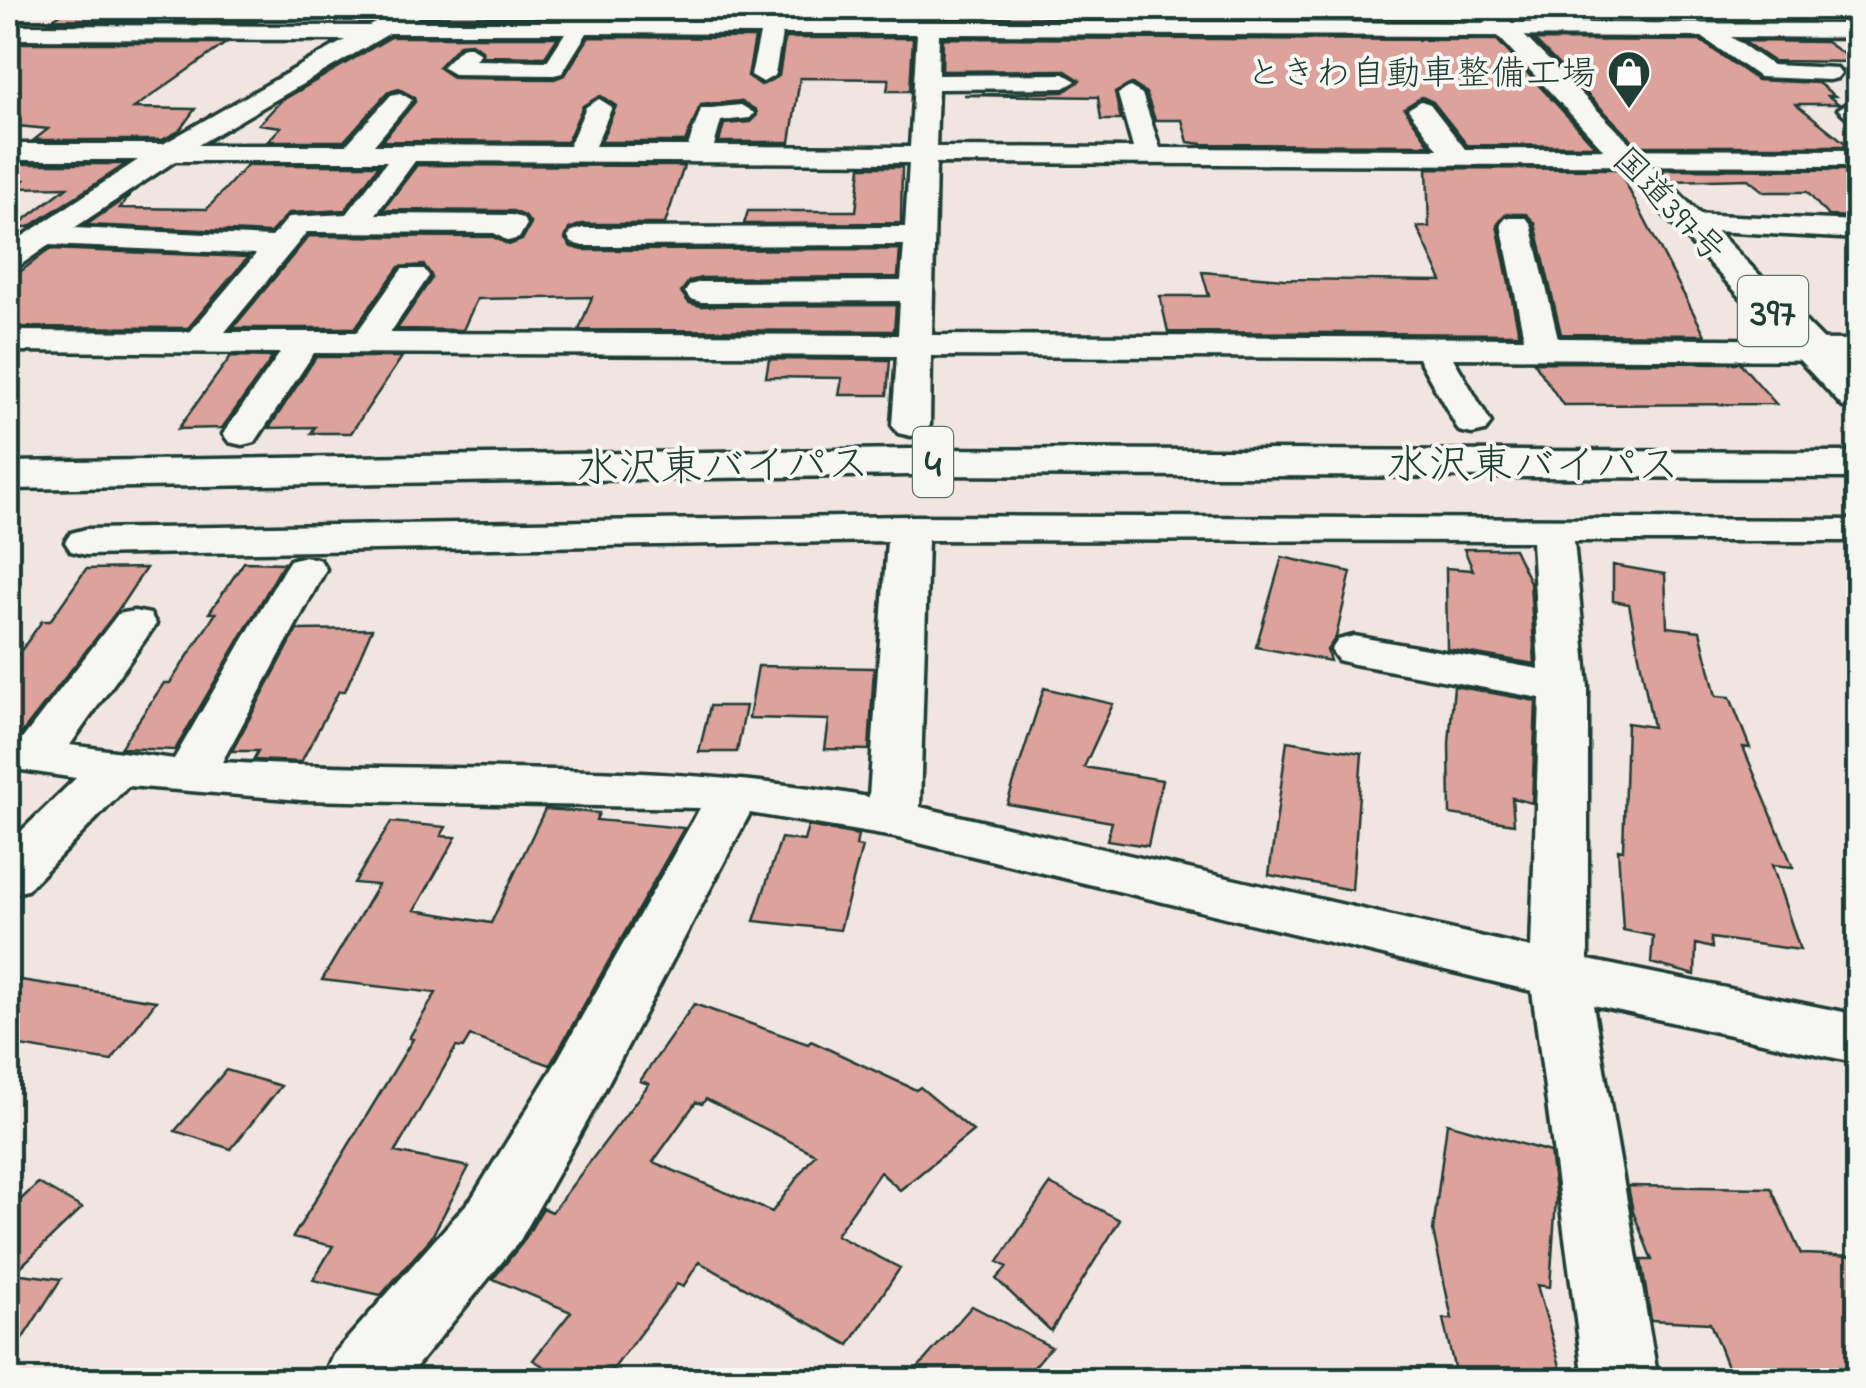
<svg xmlns="http://www.w3.org/2000/svg" width="1866" height="1388" font-family="'Indie Flower','Klee One',sans-serif">
<style>
.building{fill:#dca29b;stroke:#1f3d34;stroke-width:2.5;fill-rule:evenodd}
.lines{fill:none;stroke-linecap:round;stroke-linejoin:round}
.minor-casing{stroke:#1f3d34;stroke-width:7}
.highway-casing{stroke:#1f3d34;stroke-width:7}
.minor{fill:#f6f6f2;fill-rule:evenodd}
.highway{fill:#f6f6f2;fill-rule:evenodd}
.labels{text-anchor:middle;stroke-width:8;stroke-linejoin:round;paint-order:stroke}
.far-poi-label{font-size:35px;fill:#1f3d34;stroke:#f6f6f2;text-anchor:end}
.far-street-label{font-size:35px;fill:#1f3d34;stroke:#f6f6f2}
.shield{fill:#f6f6f2;stroke:#60746d;stroke-width:2.5}
.shield-label{font-size:40px;font-weight:bold;fill:#1f3d34}
.street-label{font-size:42px;fill:#1f3d34;stroke:#f6f6f2}
</style>
<rect width="100%" height="100%" fill="#f1e5e1"/>
<filter id="ink" filterUnits="userSpaceOnUse"><feTurbulence type="fractalNoise" baseFrequency=".01" numOctaves="2"/><feDisplacementMap in="SourceGraphic" scale="20" xChannelSelector="R" yChannelSelector="G"/><feConvolveMatrix kernelMatrix="1 2 1 2 8 2 1 2 1" color-interpolation-filters="sRGB"/></filter>
<g filter="url(#ink)">
<path class="building" d="M70,8H276L256,22L50,21Z
M425,8H915V17L424,16Z
M943,8H1468L1477,19L943,17Z
M1502,8H1775L1794,20L1513,19Z
M391,37H558L545,57L482,56V50L471,43L460,44L438,67L454,78L554,79L565,75L589,37L755,38L748,76L761,85L779,76L785,38H913L910,91H887L889,79L800,78L790,142H719L724,124L750,122L757,115L756,110L741,101L701,105L685,142H601L616,106L601,96L583,106L567,142L382,141L415,102L414,97L399,89L388,92L344,141H268L281,127L259,124L281,101Z
M943,38L1497,40L1595,146L1467,145L1433,102L1422,97L1404,108L1430,145L1203,144L1188,142L1182,120H1155L1146,93L1132,84L1115,93L1121,120H1101L1098,97L964,95L1064,92L1080,80L1064,70L942,71Z
M1534,40L1701,41L1757,80L1818,83L1835,96H1828L1839,104H1796L1849,146H1638Z
M1743,41L1826,42L1855,62L1773,61Z
M20,43H226L134,108L195,109L179,131L162,140H34L48,129L8,125V52Z
M8,164H126L29,227H15L67,187L15,188L24,180H8Z
M247,165H379L345,210L289,213L270,233L86,225L130,195L120,208L207,209Z
M417,165L684,166L665,224H582L569,229L565,239L571,247L583,250L900,249L898,277L701,278L689,281L681,292L689,303L701,306L896,305L894,331L579,330L592,297L477,299L463,330L397,329L432,278L424,265L399,267L355,328H233L309,236L493,237L509,245L522,240L531,224L525,216L513,211L383,210Z
M861,167H902L901,223L744,224L748,211H856Z
M1427,168L1617,169L1628,182H1625L1705,335L1561,334L1535,223L1526,214H1506L1497,225L1519,334L1168,332L1160,296H1209L1202,272L1284,279L1442,281L1417,227H1429Z
M1661,169L1858,170V217L1828,216L1807,192H1764L1748,179L1672,181Z
M50,249L248,257L188,328L8,327V281Z
M231,356L273,357L222,428L178,429Z
M316,357H402L351,433H311L315,427L269,428Z
M769,359L890,360L887,395H839L842,378L766,377Z
M1534,362L1740,363L1776,404L1563,405Z
M1464,549H1514L1530,582L1535,664L1447,649L1446,568L1473,570Z
M1282,557L1351,572L1336,637L1327,650L1330,661L1256,647Z
M244,562L284,563L175,750L120,748L164,683H170L216,613H209Z
M1613,565L1665,574L1667,627L1700,631L1716,696L1730,697L1750,748L1743,747L1793,867L1772,865L1800,950L1711,938L1712,948L1696,944L1695,975L1651,963L1653,936L1623,930L1618,849L1623,850L1627,723L1653,727L1629,604L1613,601Z
M146,568L118,610L21,734L8,733V669L42,621H50L86,569Z
M372,629L345,691H339L301,762L253,760L258,751H232L297,630Z
M758,666L874,668L869,750L825,749L829,720L749,718Z
M1454,686L1536,701L1532,803L1512,798L1514,824L1450,814L1449,743Z
M1044,688L1113,704L1084,767L1162,780L1148,846L1107,840L1112,822L1007,804Z
M710,706H746L737,752H699Z
M1287,741L1362,753L1352,890L1269,875Z
M545,809L599,813L596,820L684,828L550,1065L470,1036L463,1048L456,1047L395,1152L469,1167L431,1238L381,1295L313,1280L333,1246L293,1237L413,1039L409,1038L436,993L322,980L378,885L354,883L391,822L446,827L441,836L456,837L415,910L491,923Z
M808,826L858,835L856,846L862,847L840,930L754,921L781,838L804,841Z
M8,978L156,1001L111,1061L8,1044Z
M694,1004L808,1044L811,1041L916,1090L920,1087L973,1131L900,1190L880,1172L836,1235L900,1268L849,1345L699,1262L683,1287L677,1284L605,1380H567L533,1360L571,1312L493,1279L523,1242L543,1208L552,1212L649,1084L640,1081ZM706,1099L815,1154L772,1212L653,1162L696,1102L702,1104Z
M226,1070L281,1086L231,1149L175,1131Z
M1447,1123L1550,1152L1556,1198L1550,1287L1537,1285L1564,1380H1457L1443,1319H1452L1433,1231Z
M38,1183L82,1208L14,1273L61,1279L8,1361V1212Z
M1050,1184L1120,1220L1051,1331L996,1279L1007,1267L998,1262Z
M1628,1186L1771,1188L1801,1254L1858,1256V1375L1730,1374L1710,1323L1651,1320L1641,1260H1652L1633,1212Z
M972,1306L1051,1347L1023,1380H907Z"/>
<g class="lines">
<g class="minor-casing">
<path id="minor" d="M402,8H422L421,15L412,20L918,21L919,8H939V21L1858,24V38L1731,37L1772,65L1837,68L1841,73L1837,78L1829,80L1759,77L1702,37L939,34L938,75L1064,74L1076,81L1064,88L938,89L936,147L1133,148L1118,94L1130,87L1142,94L1160,148L1438,149L1408,109L1421,101L1430,104L1465,149L1858,150V166L936,163L932,335L1524,338L1501,224L1506,218H1526L1531,224L1558,338L1858,340V360L1453,358L1491,423L1485,431L1472,434L1459,431L1418,358L931,356L930,425L924,433L911,436L898,433L892,425L897,356L314,353L255,442L242,445L229,442L223,434L280,353L8,351V331L190,332L256,254L49,245L19,266L8,268V246L138,160H8V144H163L345,40L8,39V25L369,26ZM390,33H565L547,61L475,60L480,53L469,46L461,48L442,67L454,74L554,75L562,73L587,33L760,34L751,75L763,82L775,75L782,34H917L910,147L714,146L721,121L750,118L754,113L741,105L701,109L688,146H595L612,107L599,99L586,107L569,146L374,145L412,100L400,93L391,95L346,145H198ZM175,161H387L347,214L289,217L272,237L74,228ZM415,161L909,163L905,227L583,228L572,231L568,237L572,243L583,246L904,245L901,281L701,282L690,285L685,292L690,299L701,302L900,301L898,335L390,333L429,276L424,269H402L357,332H225L307,232L494,233L508,241L519,238L527,224L522,218L512,215L376,214Z
M1851,101L1858,103V121L1849,119L1838,109Z
M1688,214L1858,221V239L1678,229L1673,223L1678,217Z
M908,516L1858,520V538L1847,541H1574L1588,688V960L1858,1015V1063L1593,1005L1658,1380H1584L1532,991L894,837L750,813L598,1102L520,1240L405,1380H322L333,1355L472,1198L554,1066L700,808L301,800L128,786L27,890L8,895V844L76,778L8,768V736L23,738L118,614L134,611L150,614L156,624L70,745L174,759L284,569L290,560L305,556L320,560L326,569L222,762C438,774 655,759 869,797L887,541L86,555L71,551L65,542L71,533L86,529ZM928,540L1532,541L1539,669L1354,636L1338,640L1331,650L1338,660L1354,664L1540,698L1531,948L920,807Z"/>
</g>
<g class="highway-casing">
<path id="highway" d="M1472,8H1497L1858,375V410L1843,407Z
M910,449L1858,452V478L910,475L8,489V462Z"/>
</g>
<use href="#minor" class="minor"/>
<use href="#highway" class="highway"/>
</g>
</g>
<defs>
<g id="shop-pin" transform="scale(2.25)"><path d="M0 17L-7.5 6A9.5 9.5 0 1 1 7.5 6Z" fill="#1f3d34" stroke="#f6f6f2"/><path d="M-5-2.5h2.3a2.7 3.5 0 0 1 5.4 0H5L5.5 6h-11ZM-1.5-2.5h3a1.5 2.3 0 0 0-3 0Z" fill="#fff"/></g>
</defs>
<g fill-rule="evenodd">
<use href="#shop-pin" x="1629" y="72"/>
</g>
<g class="labels">
<g class="far-poi-label">
<text x="1596" y="84">ときわ自動車整備工場</text>
</g>
<g class="far-street-label">
<text transform="translate(1670 204) rotate(46)" y="12">国道397号</text>
</g>
<g class="shield">
<rect x="1738" y="276" width="70" height="70" rx="8"/>
<rect x="913" y="427" width="40" height="70" rx="8"/>
</g>
<g class="shield-label">
<text x="1773" y="325">397</text>
<text x="933" y="476">4</text>
</g>
<g class="street-label">
<text x="1533" y="478">水沢東バイパス</text>
<text transform="translate(723 464) rotate(-1)" y="15">水沢東バイパス</text>
</g>
</g>
<rect width="1866" height="1388" fill="none" stroke="#f6f6f2" stroke-width="40"/>
<rect x="20" y="20" width="1826" height="1348" fill="none" stroke="#1f3d34" stroke-width="4" filter="url(#ink)"/>
</svg>
